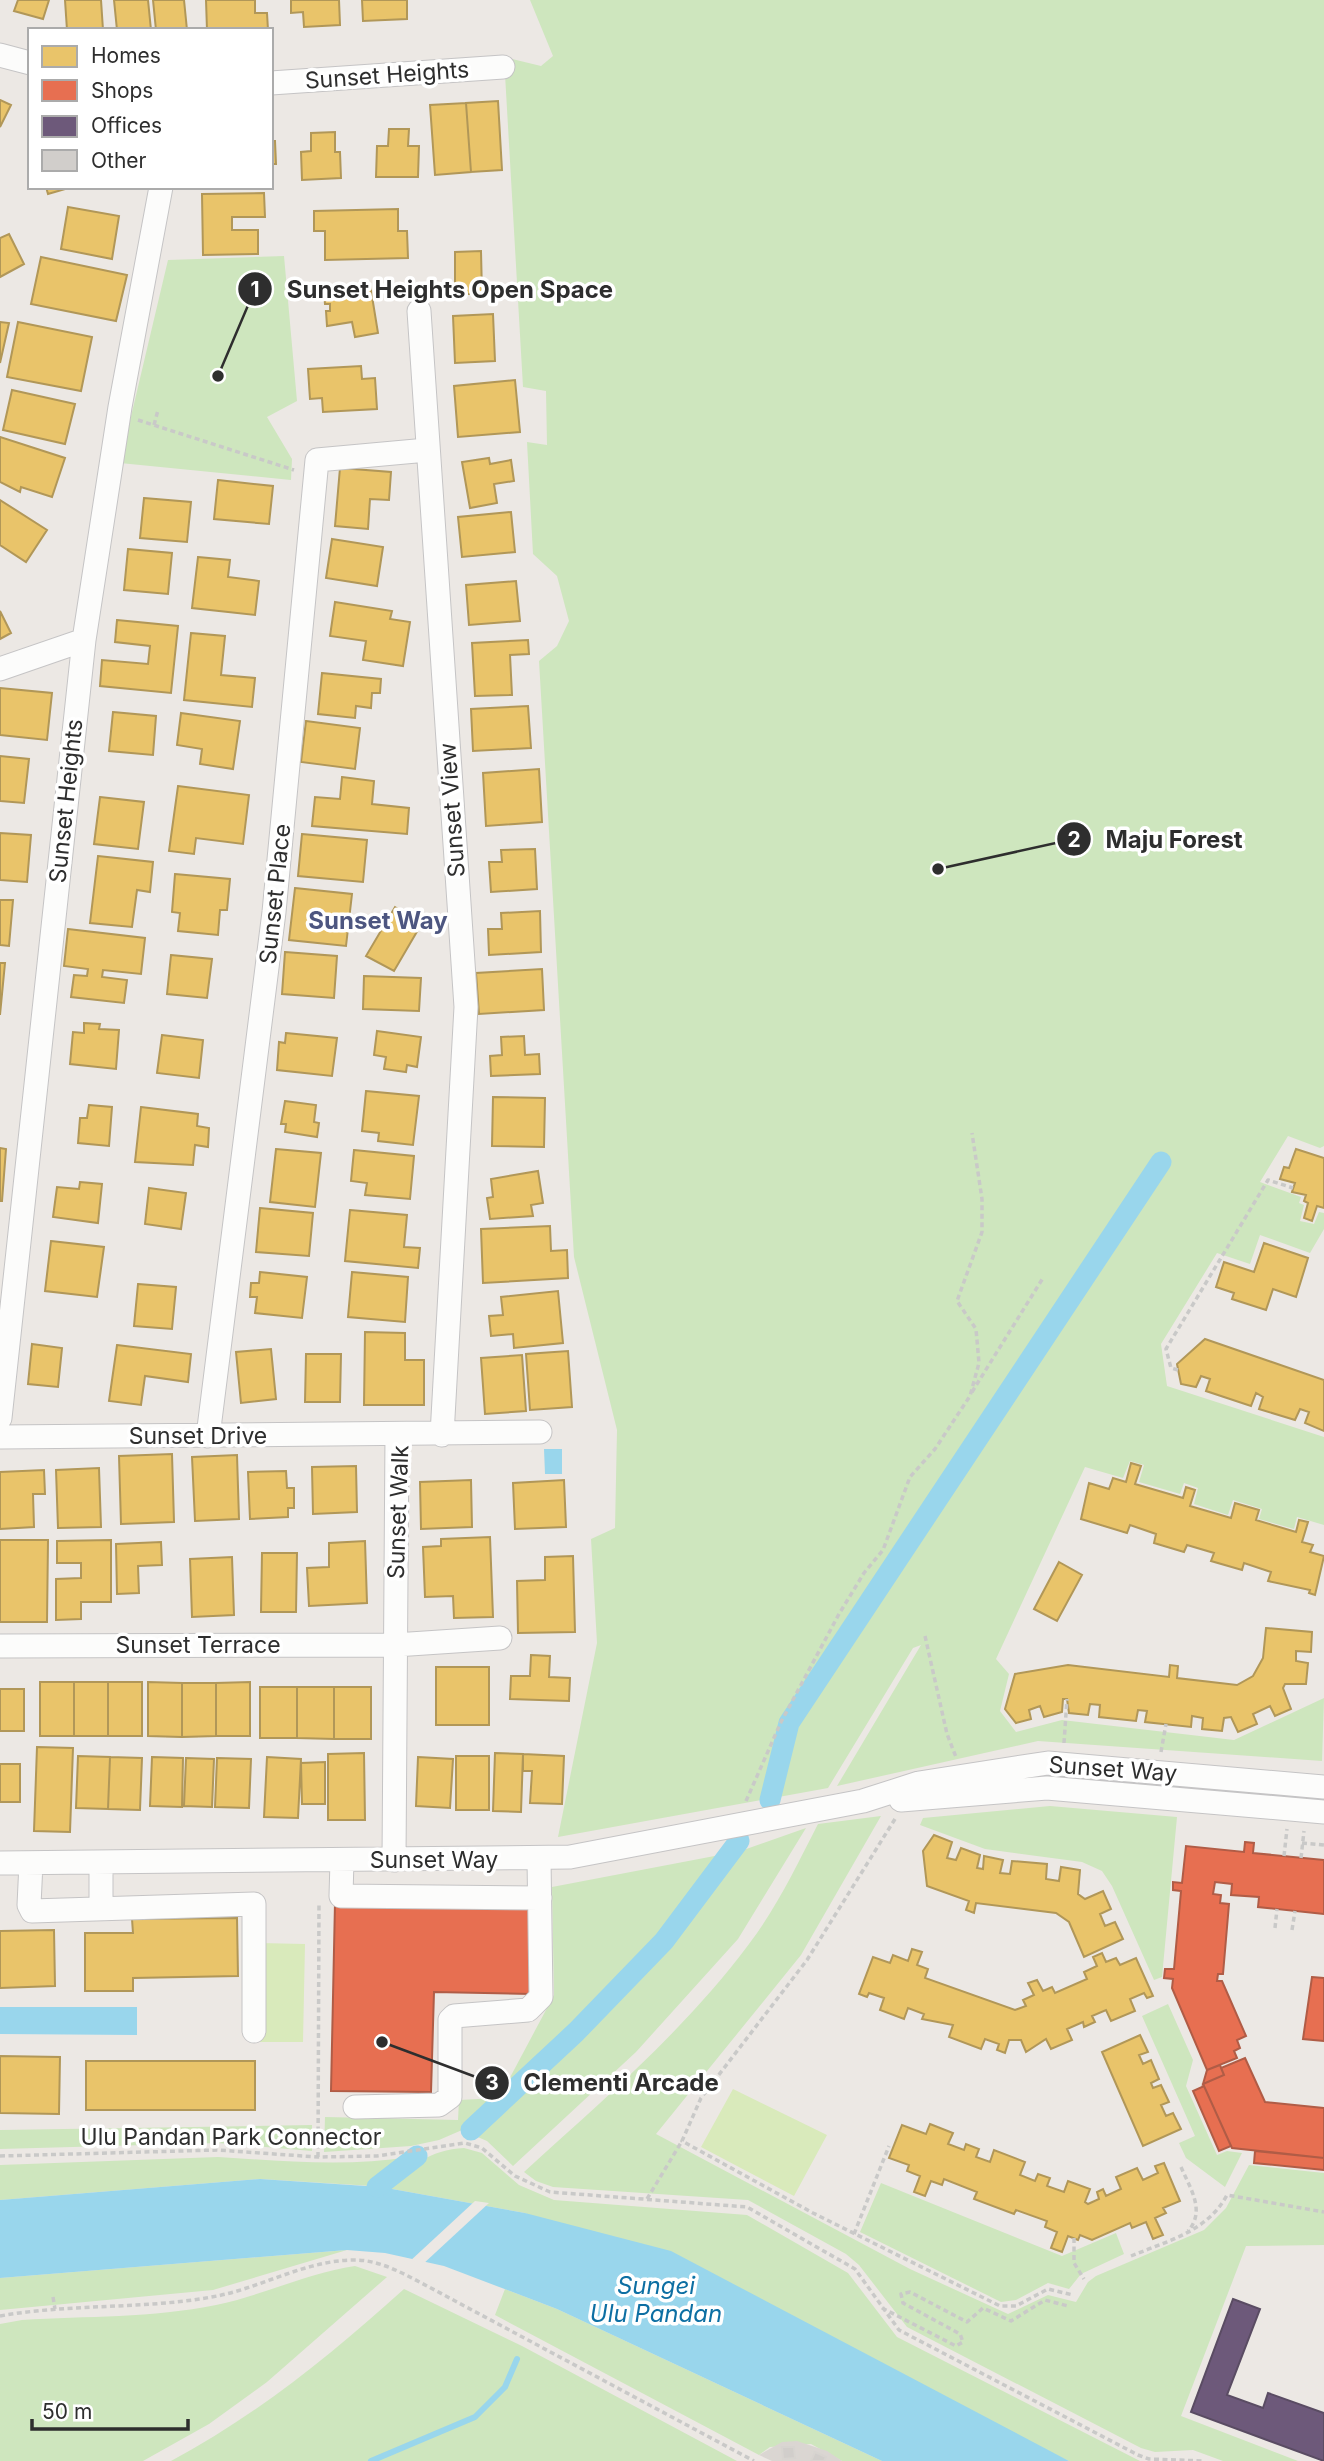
<svg xmlns="http://www.w3.org/2000/svg" width="1324" height="2461" font-family="Inter,sans-serif">
<style>
.green{fill:#cee6be}
.pitch{fill:#d9eabb}
.plaza{fill:#dad6d2}
.water{fill:#99d6ec}
.pier{fill:#ece8e4}
.homes{fill:#e9c46a;stroke:#b19758;stroke-width:2}
.shops{fill:#e76f51;stroke:#b05c46;stroke-width:2}
.offices{fill:#6d597a;stroke:#5a4c63;stroke-width:2}
.lines{fill:none;stroke-linecap:round;stroke-linejoin:round}
.stream{stroke:#99d6ec;stroke-width:6}
.canal{stroke:#99d6ec;stroke-width:21}
.building{fill:#d1cecb;stroke:#d7d4d0;stroke-width:2}
.minor-casing{stroke:#c5c4c5;stroke-width:25}
.path{stroke:#c9c9c8;stroke-width:3.5;stroke-dasharray:5 3.5;stroke-linecap:butt}
.minor{stroke:#fcfcfb;stroke-width:23}
.labels{text-anchor:middle;stroke-width:7;stroke-linejoin:round;paint-order:stroke}
.street-label{font-size:23px;fill:#2e2e2e;stroke:#fff}
.neighbourhood-label{font-size:24px;font-weight:bold;fill:#4d5680;stroke:#fff}
.water-label{font-size:24px;font-style:italic;fill:#0d6fa3;stroke:#fff}
.leader{fill:none;stroke:#2e2e2e;stroke-width:2.5}
.callout-dot{fill:#2e2e2e;stroke:#fff;stroke-width:2.5}
.mark-label{font-size:21px;text-anchor:middle;font-weight:bold;fill:#fff}
.callout-label{font-size:24px;text-anchor:middle;font-weight:bold;fill:#2e2e2e;stroke:#fff;stroke-width:7;stroke-linejoin:round;paint-order:stroke}
</style>
<rect width="100%" height="100%" fill="#ece8e4"/>
<path class="green" d="M530,0H1324V1146L1320,1148L1288,1136L1260,1182L1301,1197L1299,1203L1304,1205L1300,1221L1314,1224L1319,1212L1324,1213V1229L1310,1253L1260,1235L1250,1264L1217,1253L1161,1344L1167,1386L1324,1437V1525L1297,1517L1294,1529L1259,1519L1262,1509L1233,1500L1228,1515L1194,1504L1198,1488L1184,1483L1180,1494L1139,1482L1144,1465L1130,1461L1123,1478L1085,1467L996,1659L1009,1674L1000,1711L1016,1732L1062,1720L1234,1740L1324,1698L1322,1761L1038,1741L837,1786L921,1645L913,1648L828,1788L558,1837L597,1643L591,1539L615,1528L617,1430L574,1257L539,661L557,646L569,621L557,576L533,554L527,442L547,445L546,391L523,387L504,57L541,66L553,56Z
M284,256L297,401L267,417L292,459L291,480L120,463L168,260Z
M1050,1806L1177,1817L1162,1977L1154,1980L1112,1886L1102,1871L1082,1862L985,1849L920,1825L923,1818Z
M881,1816L801,1955L656,2134L910,2269L1008,2314L1048,2295L1076,2302L1088,2282L1096,2276L1204,2230L1226,2208L1249,2165L1324,2173V2245L1246,2246L1181,2416L1298,2461H1223L1193,2450L1155,2452L1141,2448L907,2327L859,2265L846,2254L748,2200L553,2187L536,2181L524,2172C603,2100 684,2031 749,1944C777,1907 797,1865 818,1824Z
M806,1828L738,1939L636,2052L513,2166L487,2141L473,2135L579,2036L669,1943L735,1853Z
M725,1854L661,1939L574,2030L469,2127L439,2140L411,2146L324,2152L325,2117L458,2120L459,2100L499,2098L554,1995L552,1887Z
M1168,2004L1193,2060L1186,2086L1217,2155L1227,2151L1242,2153L1225,2187L1186,2158L1179,2143L1195,2136L1142,2016Z
M312,2125V2151L218,2143L0,2149V2130Z
M464,2148L482,2153L519,2185L554,2200L747,2215L848,2273L897,2337L1140,2461H1069L525,2213L381,2187C407,2169 431,2149 464,2148Z
M218,2157C282,2161 347,2167 410,2157L372,2186L260,2179L0,2200V2165Z
M881,2183L1062,2256L1116,2233L1124,2254L1081,2274L1069,2289L1048,2283L1016,2300L1001,2302L860,2232Z
M347,2250L213,2290L0,2310V2278Z
M355,2266L387,2277L267,2382L209,2424L143,2461H0V2324L22,2320C86,2316 153,2318 216,2305C264,2295 307,2273 355,2266Z
M404,2289L522,2346L737,2461H171C257,2415 331,2355 404,2289Z
M505,2289L557,2309L882,2461H842L811,2444L770,2447L759,2455L495,2315Z"/>
<path class="pitch" d="M259,1943L305,1944L303,2042H257Z
M733,2089L827,2135L794,2196L701,2147Z"/>
<path class="plaza" d="M797,2441L827,2451L842,2461H772L759,2455L782,2442Z"/>
<path class="water" d="M544,1449H562V1474H545Z
M0,2007H137V2035L0,2034Z
M260,2179L381,2187L525,2213L671,2251L1069,2461H882L557,2309L444,2266L385,2253L347,2250L0,2278V2200Z"/>
<path class="pier" d="M475,2201L489,2203L422,2265L409,2262Z"/>
<path class="homes" d="M18,0H49L43,19L14,11Z
M65,0H101L103,30H67Z
M114,0H148L151,30H117Z
M153,0H184L187,30H156Z
M206,0H255V13H267L268,30H207Z
M291,0H339L340,25L304,27L303,12L291,13Z
M362,0H407V19L363,21Z
M0,100L11,105L0,127Z
M498,101L502,170L471,172L466,103Z
M466,103L471,172L435,175L430,105Z
M389,129H409L408,146H419L418,177H376L377,146H388Z
M335,132V152H340L341,178L302,180L301,152L311,151V133Z
M271,141H275L276,164H271Z
M46,187H72L48,194Z
M264,193L265,217H232V230H258V254L203,255L202,194Z
M68,207L119,216L112,259L61,249Z
M398,209V231H407L408,258L325,260V231H314V211Z
M9,234L24,264L0,277V238Z
M481,251L482,294H455V252Z
M41,257L127,275L116,321L31,304Z
M370,284L378,333L355,337L352,322L327,326L326,311H330V304H325L324,292Z
M493,314L495,361L455,363L453,316Z
M0,322L9,323L0,363Z
M18,322L92,337L81,391L7,377Z
M361,366L362,379L375,378L377,409L323,412L322,398L310,399L308,369Z
M515,380L520,432L458,437L454,386Z
M12,390L75,404L65,444L3,430Z
M0,437L65,458L52,497L21,487L20,492L0,482Z
M489,458L490,464L511,460L514,481L494,484L497,503L470,508L462,462Z
M340,468L391,472L389,500L370,499L368,529L335,526Z
M218,480L273,486L269,524L214,519Z
M144,498L191,502L187,542L140,538Z
M0,500L47,530L26,562L0,545Z
M511,512L515,552L462,557L458,517Z
M332,539L383,547L377,586L326,578Z
M128,549L172,553L168,594L124,590Z
M198,557L230,560L228,577L259,581L255,615L192,608Z
M516,581L520,621L469,625L466,585Z
M335,602L392,611L390,619L410,622L403,666L363,660L366,641L330,636Z
M0,611L11,633L0,639Z
M117,620L178,626L171,693L100,686L102,660L148,664L150,646L115,642Z
M191,633L225,636L221,675L255,678L252,707L184,700Z
M528,640L529,654L510,655L512,695L475,696L472,643Z
M322,673L381,679L380,693H372L371,708L356,706L355,718L318,714Z
M0,688L52,693L47,740L0,735Z
M528,706L531,748L473,751L471,709Z
M113,712L156,716L153,755L109,751Z
M181,713L240,721L233,769L200,764L202,749L177,745Z
M306,721L360,728L355,769L301,762Z
M0,756L29,759L24,803L0,801Z
M539,769L542,822L486,826L483,773Z
M342,777L374,781L372,804L409,808L407,834L312,826L315,797L340,799Z
M178,786L249,795L243,844L196,838L194,854L169,851Z
M100,797L144,802L138,849L94,844Z
M0,833L31,835L27,882L0,880Z
M302,834L367,840L363,882L298,876Z
M535,849L537,889L491,892L489,862H502L501,850Z
M98,856L153,862L150,892L137,890L132,927L90,923Z
M175,874L230,879L227,910H220L218,935L178,931L180,913L172,912Z
M295,888L352,894L346,946L289,940Z
M0,900H13L9,946L0,945Z
M395,907L422,923L394,971L366,956Z
M540,911L541,952L489,955L488,929H502L501,913Z
M68,929L145,938L141,974L103,970L102,977L127,980L124,1003L71,997L74,975L87,976L88,969L64,966Z
M285,952L337,956L334,998L282,994Z
M171,955L212,959L207,998L167,994Z
M0,963H5L0,1015Z
M542,969L544,1010L479,1014L476,973Z
M364,976L421,978L419,1011L363,1009Z
M84,1023L100,1024L99,1029L119,1030L116,1069L70,1064L73,1032L84,1033Z
M377,1031L421,1037L417,1067L407,1065L406,1072L384,1069L386,1057L374,1055Z
M286,1033L337,1038L332,1076L277,1070L279,1042L285,1043Z
M162,1035L203,1040L199,1078L157,1073Z
M524,1036L525,1055L539,1054L540,1074L491,1076L490,1056L502,1055L501,1037Z
M366,1091L419,1096L413,1145L378,1141L379,1133L362,1131Z
M493,1097L545,1098L544,1147L492,1146Z
M285,1101L316,1105L314,1122L319,1123L317,1137L285,1132L286,1124H281Z
M89,1105L112,1107L109,1146L78,1143L80,1118H87Z
M141,1107L198,1114L197,1126L209,1128L208,1147L195,1145L193,1165L135,1162Z
M0,1148L6,1149L2,1201H0Z
M276,1149L321,1153L315,1207L270,1202Z
M1296,1149L1324,1158V1208L1317,1206L1312,1221L1304,1218L1308,1203L1304,1201L1306,1195L1292,1192L1295,1183L1280,1179L1284,1167L1289,1168Z
M354,1150L414,1156L410,1199L365,1195L367,1183L351,1181Z
M538,1171L543,1203L531,1205L533,1216L490,1219L487,1198L493,1197L491,1179Z
M80,1182L102,1184L98,1223L53,1217L57,1187L79,1189Z
M149,1188L186,1193L181,1229L145,1224Z
M260,1208L313,1213L309,1256L256,1252Z
M350,1210L407,1215L404,1247L420,1248L418,1268L345,1261Z
M550,1226L551,1251L567,1250L568,1278L483,1283L481,1229Z
M51,1241L104,1247L97,1297L45,1291Z
M1264,1243L1308,1258L1296,1297L1273,1289L1266,1310L1232,1299L1234,1293L1216,1287L1224,1262L1254,1272Z
M260,1272L307,1277L302,1318L255,1313L257,1297H250L251,1283H259Z
M352,1272L408,1277L405,1322L348,1317Z
M138,1284L176,1287L172,1329L134,1326Z
M558,1291L563,1343L514,1348L513,1334L491,1336L489,1316L503,1315L501,1297Z
M365,1332L405,1333V1360H424V1405H364Z
M1205,1339L1324,1380V1431L1305,1423L1309,1412L1300,1409L1295,1420L1259,1409L1263,1397L1256,1393L1251,1406L1206,1391L1210,1379L1201,1376L1196,1387L1181,1384L1177,1364Z
M32,1344L62,1348L58,1387L28,1384Z
M117,1345L191,1354L188,1382L145,1376L141,1405L109,1401Z
M271,1349L276,1399L241,1403L236,1352Z
M568,1351L572,1407L530,1410L526,1354Z
M306,1354H341L340,1402H305Z
M522,1355L526,1411L485,1414L481,1358Z
M172,1454L174,1522L121,1524L119,1456Z
M237,1455L239,1519L195,1521L192,1457Z
M1131,1463L1141,1466L1135,1484L1183,1498L1186,1487L1195,1490L1190,1506L1231,1518L1235,1503L1259,1510L1256,1520L1296,1532L1299,1520L1308,1522L1302,1542L1313,1545L1310,1552L1324,1556L1315,1595L1309,1593L1310,1590L1268,1581L1271,1572L1244,1563L1242,1570L1211,1561L1214,1553L1187,1545L1184,1552L1154,1543L1156,1534L1130,1525L1127,1533L1081,1519L1089,1483L1109,1489L1113,1478L1126,1482Z
M356,1466L357,1512L313,1514L312,1467Z
M99,1468L101,1527L58,1528L56,1470Z
M44,1470L45,1494H33L34,1527L0,1529V1472Z
M286,1471L287,1488H294V1508H288V1517L250,1519L248,1472Z
M471,1480L472,1527L421,1529L420,1482Z
M564,1480L566,1527L515,1529L513,1483Z
M490,1537L493,1617L454,1618L453,1596L425,1597L423,1547L441,1546V1539Z
M0,1540H48L47,1622H0Z
M111,1540V1602H81V1619L56,1620V1579L81,1578V1563H57V1541Z
M365,1541L367,1603L309,1606L307,1568L329,1567V1543Z
M161,1542L162,1565L138,1566L139,1593L117,1594L116,1544Z
M262,1553H297L296,1612H261Z
M573,1556L575,1632L518,1633L517,1581L545,1580V1557Z
M232,1557L234,1615L192,1617L190,1559Z
M1059,1562L1082,1575L1057,1621L1034,1609Z
M1266,1628L1312,1632L1311,1652L1296,1651V1661L1308,1663L1306,1684H1285L1283,1688L1291,1709L1275,1716L1270,1706L1253,1714L1257,1724L1238,1732L1231,1717L1224,1718L1222,1731L1202,1729L1203,1718L1192,1716L1191,1727L1145,1722L1147,1711L1138,1710L1136,1721L1099,1717L1100,1705L1090,1704L1088,1715L1069,1713L1067,1699H1063L1062,1712L1044,1717L1040,1706L1029,1710L1031,1719L1016,1723L1005,1709L1015,1674L1068,1665L1169,1677L1170,1665L1178,1666L1177,1678L1237,1685L1253,1676L1263,1658Z
M531,1655L550,1656L549,1677L570,1678L569,1701L510,1699L511,1676H530Z
M436,1667H489V1725H436Z
M40,1682H74V1736H40Z
M74,1682H108V1736H74Z
M108,1682H142V1736H108Z
M148,1682L182,1683V1737L148,1736Z
M250,1682V1736H216V1683Z
M182,1683H216V1736L182,1737Z
M260,1687H297V1738H260Z
M297,1687H334V1739L297,1738Z
M334,1687H371V1739H334Z
M0,1689H24V1731H0Z
M37,1747L73,1748L70,1832L34,1831Z
M364,1753L365,1820H328V1754Z
M495,1753L523,1754L521,1812L493,1811Z
M523,1754L564,1756L562,1804L530,1803L532,1771H523Z
M78,1756L110,1757L108,1809L76,1808Z
M456,1756H489V1810H456Z
M110,1757L142,1758L140,1810L108,1809Z
M152,1757L183,1758L182,1807L150,1806Z
M267,1757L301,1759L298,1818L264,1817Z
M418,1757L453,1759L450,1808L416,1806Z
M186,1758L214,1759L212,1807L184,1806Z
M217,1758L251,1759L249,1808L215,1807Z
M325,1762V1804H302L301,1763Z
M0,1764H20V1802H0Z
M934,1835L952,1842L947,1858L956,1860L961,1848L980,1855L977,1868L983,1869L984,1856L1003,1860L1000,1873L1010,1874L1012,1861L1047,1864L1046,1879L1059,1881L1061,1867L1080,1870L1078,1894L1085,1899L1103,1891L1111,1909L1100,1914L1105,1926L1115,1922L1123,1939L1084,1957L1069,1922L1056,1913L976,1903L974,1913L966,1910L969,1901L927,1886L923,1851Z
M237,1918L238,1976L133,1978V1991H85V1933H133L132,1919Z
M54,1930L55,1986L0,1988V1931Z
M912,1949L922,1952L917,1965L928,1969L925,1978L1015,2010L1026,2006L1023,2000L1034,1995L1028,1983L1037,1980L1043,1991L1052,1987L1055,1993L1087,1979L1084,1972L1097,1966L1093,1957L1102,1953L1106,1962L1116,1958L1120,1965L1136,1958L1153,1996L1147,1998L1144,1993L1130,1999L1135,2011L1111,2021L1106,2010L1092,2016L1095,2022L1084,2027L1083,2022L1067,2029L1072,2040L1051,2049L1046,2039L1026,2052L1021,2040H1009L1005,2053L997,2050L999,2044L985,2039L981,2049L949,2037L953,2025L922,2019L924,2014L908,2008L904,2019L880,2010L884,1998L869,1993L867,1997L859,1994L873,1957L890,1963L893,1955L908,1961Z
M1140,2035L1148,2052L1139,2055L1143,2064L1151,2060L1159,2079L1151,2083L1153,2088L1161,2085L1169,2102L1161,2105L1166,2116L1173,2113L1181,2129L1143,2146L1102,2052Z
M0,2056L60,2057L59,2114L0,2113Z
M86,2061H255V2110H86Z
M930,2124L953,2133L948,2144L964,2150L966,2144L979,2149L976,2157L990,2162L994,2150L1025,2162L1020,2175L1035,2181L1038,2174L1050,2178L1047,2186L1064,2192L1068,2181L1090,2189L1085,2202L1088,2204L1099,2199L1097,2192L1103,2189L1106,2196L1121,2189L1116,2177L1137,2168L1143,2180L1158,2173L1155,2166L1164,2163L1180,2201L1163,2208L1166,2213L1155,2218L1163,2235L1153,2239L1146,2222L1132,2228L1130,2223L1092,2240L1080,2235L1078,2240L1068,2236L1062,2252L1051,2248L1057,2232L1045,2227L1047,2221L1016,2210L1014,2214L974,2199L977,2192L944,2179L942,2185L931,2181L925,2196L914,2192L920,2176L907,2171L909,2165L889,2158L902,2125L926,2134Z"/>
<path class="shops" d="M1245,1842L1254,1843L1253,1853L1324,1860V1914L1258,1907L1259,1897L1231,1895L1232,1884L1215,1882L1213,1894L1221,1895L1220,1903L1229,1904L1223,1974H1218L1217,1981H1222L1246,2036L1237,2040L1240,2048L1234,2051L1237,2058L1207,2070L1172,1988L1173,1979L1164,1978L1165,1969H1174L1181,1891L1173,1890V1882L1182,1883L1186,1846L1244,1852Z
M335,1903L533,1907L531,1994L434,1992L431,2092L331,2091Z
M1312,1977L1324,1978V2041L1303,2039Z
M1245,2058L1265,2102L1324,2108V2158L1232,2148L1203,2084L1224,2075L1221,2068Z
M1220,2065L1224,2075L1203,2084L1207,2070Z
M1204,2086L1231,2146L1219,2151L1193,2091Z
M1255,2151L1324,2158V2170L1254,2163Z"/>
<path class="offices" d="M1233,2299L1260,2309L1227,2395L1263,2408L1268,2393L1324,2413V2461L1191,2412Z"/>
<g class="lines">
<path class="stream" d="M371,2461L475,2417L505,2387L517,2359"/>
<path class="canal" d="M770,1800L789,1723L1161,1162
M471,2130L576,2032L664,1941L739,1841
M377,2187L417,2156"/>
</g>
<path class="building" d="M782,2447H794L795,2458L783,2459Z
M815,2452L826,2457L824,2461H811Z"/>
<g class="lines">
<g class="minor-casing">
<path id="minor" d="M0,55L30,63
M271,83L503,67
M419,311L466,1007L442,1435
M0,669L84,640
M0,1418L84,640L120,407L161,187
M208,1436L274,912L317,460L427,450
M0,1437L540,1432
M0,1646L395,1645L500,1638
M901,1800L1047,1788L1324,1812
M342,1860L341,1896L540,1898
M394,1860L397,1435
M101,1862V1908
M0,1863L570,1857L863,1801L919,1783L1048,1763L1324,1787
M31,1863L29,1905L32,1911L254,1904V2031
M355,2107L439,2105L450,2097V2020L454,2016L528,2010L541,1997L539,1859"/>
</g>
<path class="path" d="M138,420L294,470
M154,425L158,410
M1178,1370L1171,1368L1166,1349L1268,1180L1293,1188
M972,1392L1043,1278
M925,1636L947,1734L956,1757
M1064,1743L1067,1699
M1161,1752L1166,1724
M746,1801L781,1722L839,1614L864,1573L883,1550L910,1477L935,1449L970,1396L979,1363L976,1329L957,1301L982,1232V1199L972,1133
M895,1819L807,1960L701,2098L682,2141L813,2213L1000,2306H1016L1048,2289L1073,2295
M1302,1843L1324,1845
M1284,1856L1287,1829
M1301,1858L1304,1831
M1275,1928L1277,1909
M1292,1930L1295,1911
M0,2156L217,2150L318,2157L377,2156L465,2143L482,2148L515,2176L550,2192L747,2207L855,2269L899,2330L1138,2455L1149,2459L1204,2461
M318,2157L319,1903
M1181,2167C1190,2188 1206,2211 1188,2231
M647,2199L682,2141
M854,2234L889,2146
M1074,2238V2263L1084,2279
M1131,2256C1167,2241 1207,2232 1227,2195L1324,2212
M53,2297L55,2309
M882,2308L956,2346L963,2342L960,2334L903,2303L901,2294L910,2292L967,2322L983,2308L1011,2321L1045,2300L1068,2306
M0,2316C72,2303 145,2310 217,2296C263,2287 306,2260 355,2260C381,2260 406,2275 429,2287L754,2461"/>
<use href="#minor" class="minor"/>
</g>
<g class="labels">
<g class="street-label">
<text transform="translate(387 75) rotate(-4)" y="8">Sunset Heights</text>
<text transform="translate(66 801) rotate(-84)" y="8">Sunset Heights</text>
<text transform="translate(452 810) rotate(-94)" y="8">Sunset View</text>
<text transform="translate(275 894) rotate(-84)" y="8">Sunset Place</text>
<text x="198" y="1444">Sunset Drive</text>
<text transform="translate(398 1512) rotate(-88)" y="8">Sunset Walk</text>
<text x="198" y="1653">Sunset Terrace</text>
<text transform="translate(1113 1769) rotate(4)" y="8">Sunset Way</text>
<text x="434" y="1868">Sunset Way</text>
<text x="231" y="2145">Ulu Pandan Park Connector</text>
</g>
<g class="neighbourhood-label">
<text x="378" y="929">Sunset Way</text>
</g>
<g class="water-label">
<text x="656" y="2294">Sungei<tspan x="656" dy="28">Ulu Pandan</tspan></text>
</g>
</g>
<path class="leader" d="M218 376L255 289M938 869L1074 839M382 2042L492 2083"/>
<g class="callout-dot">
<circle cx="218" cy="376" r="7"/>
<circle cx="938" cy="869" r="7"/>
<circle cx="382" cy="2042" r="7"/>
<circle cx="255" cy="289" r="18"/>
<circle cx="1074" cy="839" r="18"/>
<circle cx="492" cy="2083" r="18"/>
</g>
<g class="mark-label">
<text x="255" y="297">1</text>
<text x="1074" y="847">2</text>
<text x="492" y="2090">3</text>
</g>
<g class="callout-label">
<text x="450" y="298">Sunset Heights Open Space</text>
<text x="1174" y="848">Maju Forest</text>
<text x="621" y="2091">Clementi Arcade</text>
</g>
<rect x="28" y="28" width="245" height="161" fill="#ffffff" stroke="#ababab" stroke-width="2"/>
<rect x="42" y="46" width="35" height="21" fill="#e9c46a" stroke="#ababab" stroke-width="2"/>
<text x="91" y="63" font-size="21" fill="#2e2e2e">Homes</text>
<rect x="42" y="80" width="35" height="21" fill="#e76f51" stroke="#ababab" stroke-width="2"/>
<text x="91" y="98" font-size="21" fill="#2e2e2e">Shops</text>
<rect x="42" y="116" width="35" height="21" fill="#6d597a" stroke="#ababab" stroke-width="2"/>
<text x="91" y="133" font-size="21" fill="#2e2e2e">Offices</text>
<rect x="42" y="150" width="35" height="21" fill="#d1cecb" stroke="#ababab" stroke-width="2"/>
<text x="91" y="168" font-size="21" fill="#2e2e2e">Other</text>
<path d="M32 2419v10h156v-10" fill="none" stroke="#2e2e2e" stroke-width="3.5"/>
<text x="42" y="2419" font-size="21" fill="#2e2e2e" stroke="#ffffff" stroke-width="5" paint-order="stroke">50 m</text>
</svg>
